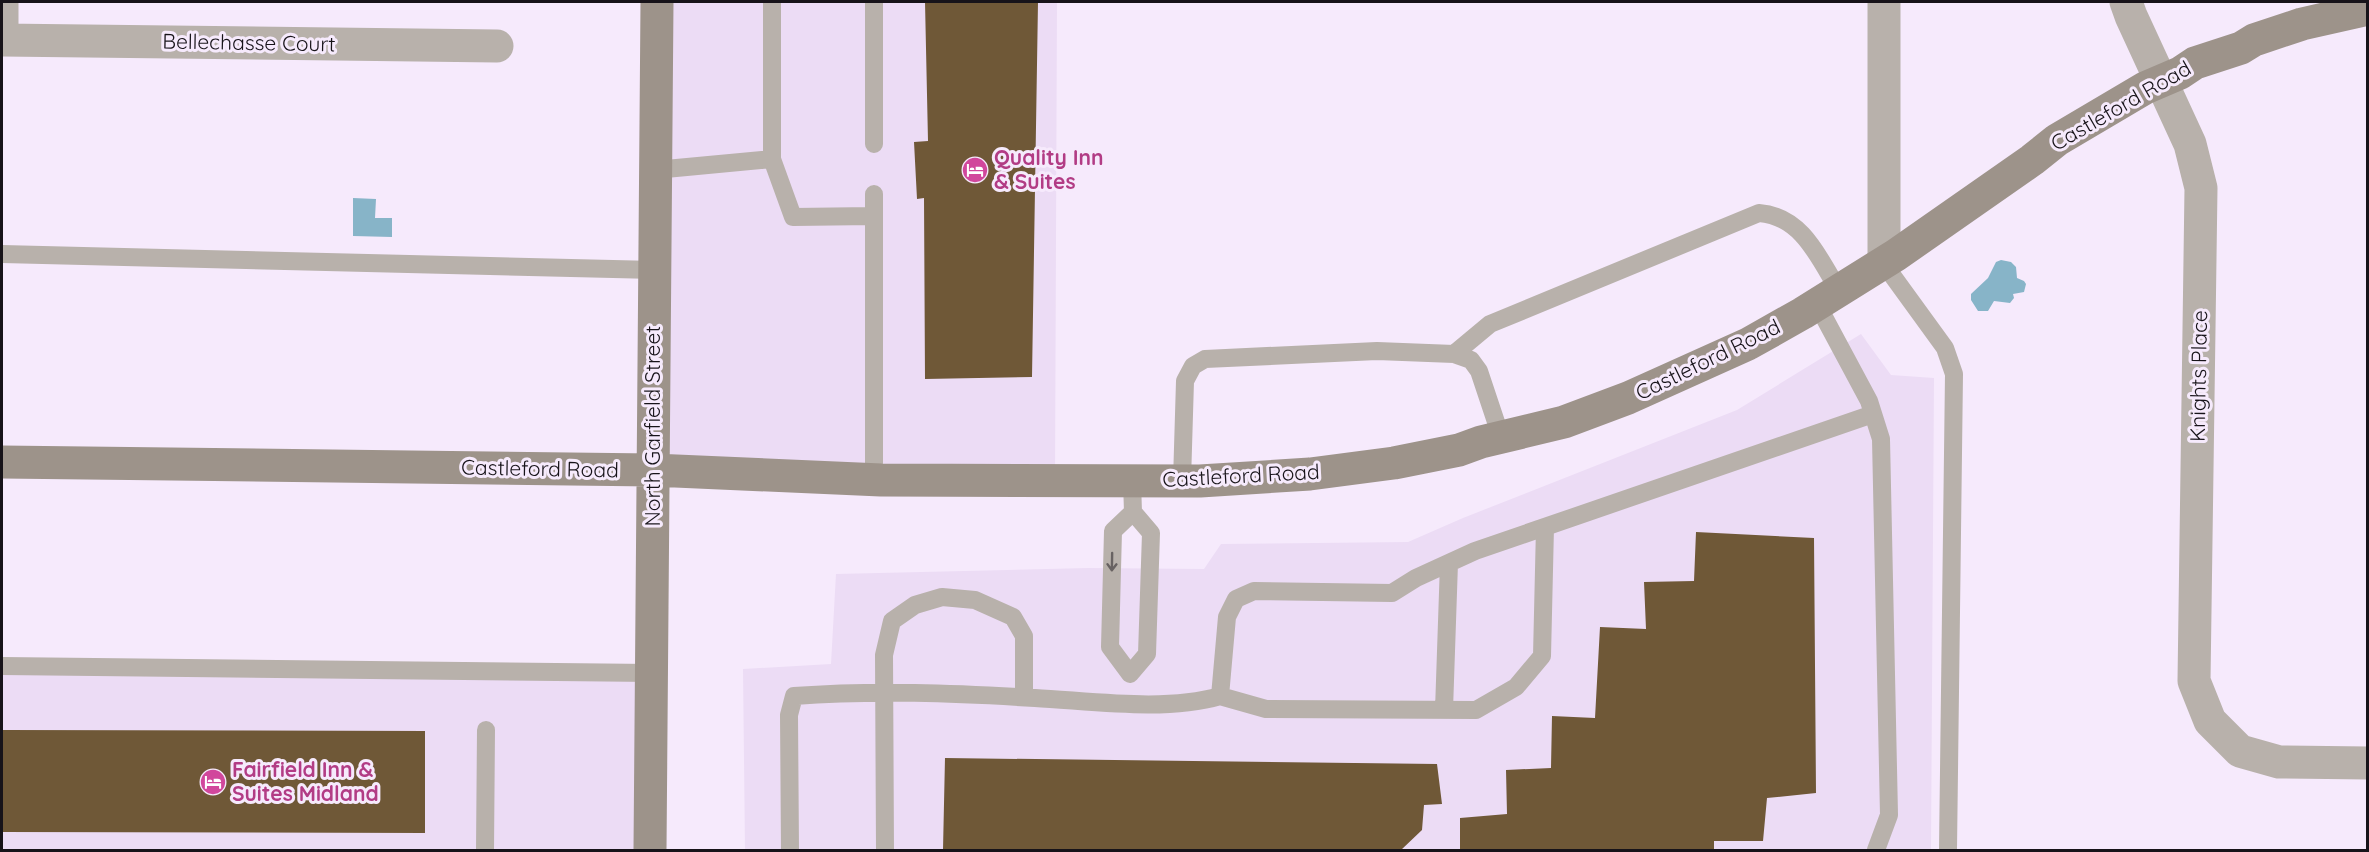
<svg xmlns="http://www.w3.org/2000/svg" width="2369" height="852" font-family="Quicksand,sans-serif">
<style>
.built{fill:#ecdcf5}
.water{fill:#87b4c8}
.building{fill:#6f5837}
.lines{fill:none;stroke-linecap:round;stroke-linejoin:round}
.lane{stroke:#b8b1ab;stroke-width:18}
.street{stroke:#b8b1ab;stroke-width:33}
.secondary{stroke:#9d938a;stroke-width:33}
.oneway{stroke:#686262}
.labels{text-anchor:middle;stroke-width:6;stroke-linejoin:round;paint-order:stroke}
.street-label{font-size:21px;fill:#171319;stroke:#f6eafc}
.hotel-label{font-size:21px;font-weight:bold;fill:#b23c85;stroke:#f6eafc;text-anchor:start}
</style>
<rect width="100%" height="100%" fill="#f6eafc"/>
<path class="built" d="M658,2H1057L1055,480L654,478Z
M1861,334L1891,375L1934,378L1931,850H745L743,669L831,664L836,574L1088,568L1204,569L1221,544L1408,542L1463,518L1737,410Z
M2,669L652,676L650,850H2Z"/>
<path class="water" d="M353,198L376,199L375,218H392V237L353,236Z
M2001,260L2011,262L2016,267L2017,278L2024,281L2026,284L2024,292L2013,294L2014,298L2010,303L1994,301L1988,311H1978L1971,300V294L1988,278L1996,262Z"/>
<path class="building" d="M925,2H1038L1032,377L925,379L924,198L917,199L914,142L928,141Z
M1696,532L1814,538L1816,793L1767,798L1763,841H1714V850H1460V818L1507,814L1506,770L1551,768L1552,716L1595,718L1600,627L1646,629L1644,582L1694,581Z
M2,730L425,731V833L2,832Z
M945,758L1437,764L1442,804L1424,805L1422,830L1401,850H943Z"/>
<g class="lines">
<path class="lane" d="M772,2V159L793,217L873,216
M874,2V144
M655,170L772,159
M874,194V479
M2,254L655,270
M1884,264L1945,348L1954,374L1948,850
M1817,304L1869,401L1881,439L1889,815L1876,850
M1454,354L1490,324L1759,213C1802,216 1819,258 1839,291
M1132,481L1133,512L1151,533L1147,654L1130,674L1110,647L1113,531L1133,512
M1182,481L1185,381L1193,366L1205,359L1377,351L1454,354L1471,360L1479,371L1501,437
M2,666L652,673
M1220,696L1266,709L1476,710L1516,687L1542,656L1545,527
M1444,710L1449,563
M485,850L486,730
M790,850L789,715L794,696C875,690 954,693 1035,698C1092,701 1166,712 1220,696L1227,617L1236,599L1254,591L1392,593L1416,578L1475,551L1873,414
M885,850L884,655L892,621L915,605L942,597L975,600L1013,617L1024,636V697"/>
<path class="street" d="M2126,2L2131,16L2190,144L2201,188L2194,681L2210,721L2240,751L2279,762L2368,763
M2,31V2
M2,40L497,46
M1884,264V2"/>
<path class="secondary" d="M2,462L653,470L881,480L1200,481L1310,474L1394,463L1459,450L1481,442L1564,422L1628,398L1748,344L1803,313L1896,255L2032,160L2057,140L2145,88L2180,73L2195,63L2241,48L2254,40L2302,24L2368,9
M650,850L657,2"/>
</g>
<defs><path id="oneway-shaft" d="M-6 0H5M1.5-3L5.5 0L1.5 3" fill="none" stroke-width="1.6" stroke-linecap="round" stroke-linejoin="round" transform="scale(1.5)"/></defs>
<use class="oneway" href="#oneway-shaft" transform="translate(1112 562) rotate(91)"/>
<defs>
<g id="hotel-disc" transform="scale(1.35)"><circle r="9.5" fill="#d1479c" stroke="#f6eafc"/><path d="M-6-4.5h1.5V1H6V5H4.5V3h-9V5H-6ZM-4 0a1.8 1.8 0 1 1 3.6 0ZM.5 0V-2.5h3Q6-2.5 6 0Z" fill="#fff"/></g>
</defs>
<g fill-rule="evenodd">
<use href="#hotel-disc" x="975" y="170"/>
<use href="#hotel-disc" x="213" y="782"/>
</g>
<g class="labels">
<g class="street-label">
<text transform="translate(249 43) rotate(1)" y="7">Bellechasse Court</text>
<text transform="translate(2121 106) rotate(-30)" y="7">Castleford Road</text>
<text transform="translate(1708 360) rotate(-26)" y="7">Castleford Road</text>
<text transform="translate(2199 376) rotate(-89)" y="7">Knights Place</text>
<text transform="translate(653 426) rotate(-90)" y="7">North Garfield Street</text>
<text transform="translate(540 469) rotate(1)" y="7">Castleford Road</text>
<text transform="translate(1241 476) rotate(-3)" y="7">Castleford Road</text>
</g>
<g class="hotel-label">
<text x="994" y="165">Quality Inn<tspan x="994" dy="24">&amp; Suites</tspan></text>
<text x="232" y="777">Fairfield Inn &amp;<tspan x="232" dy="24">Suites Midland</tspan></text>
</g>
</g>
<rect width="2369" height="852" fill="none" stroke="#171319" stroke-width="6"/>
</svg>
